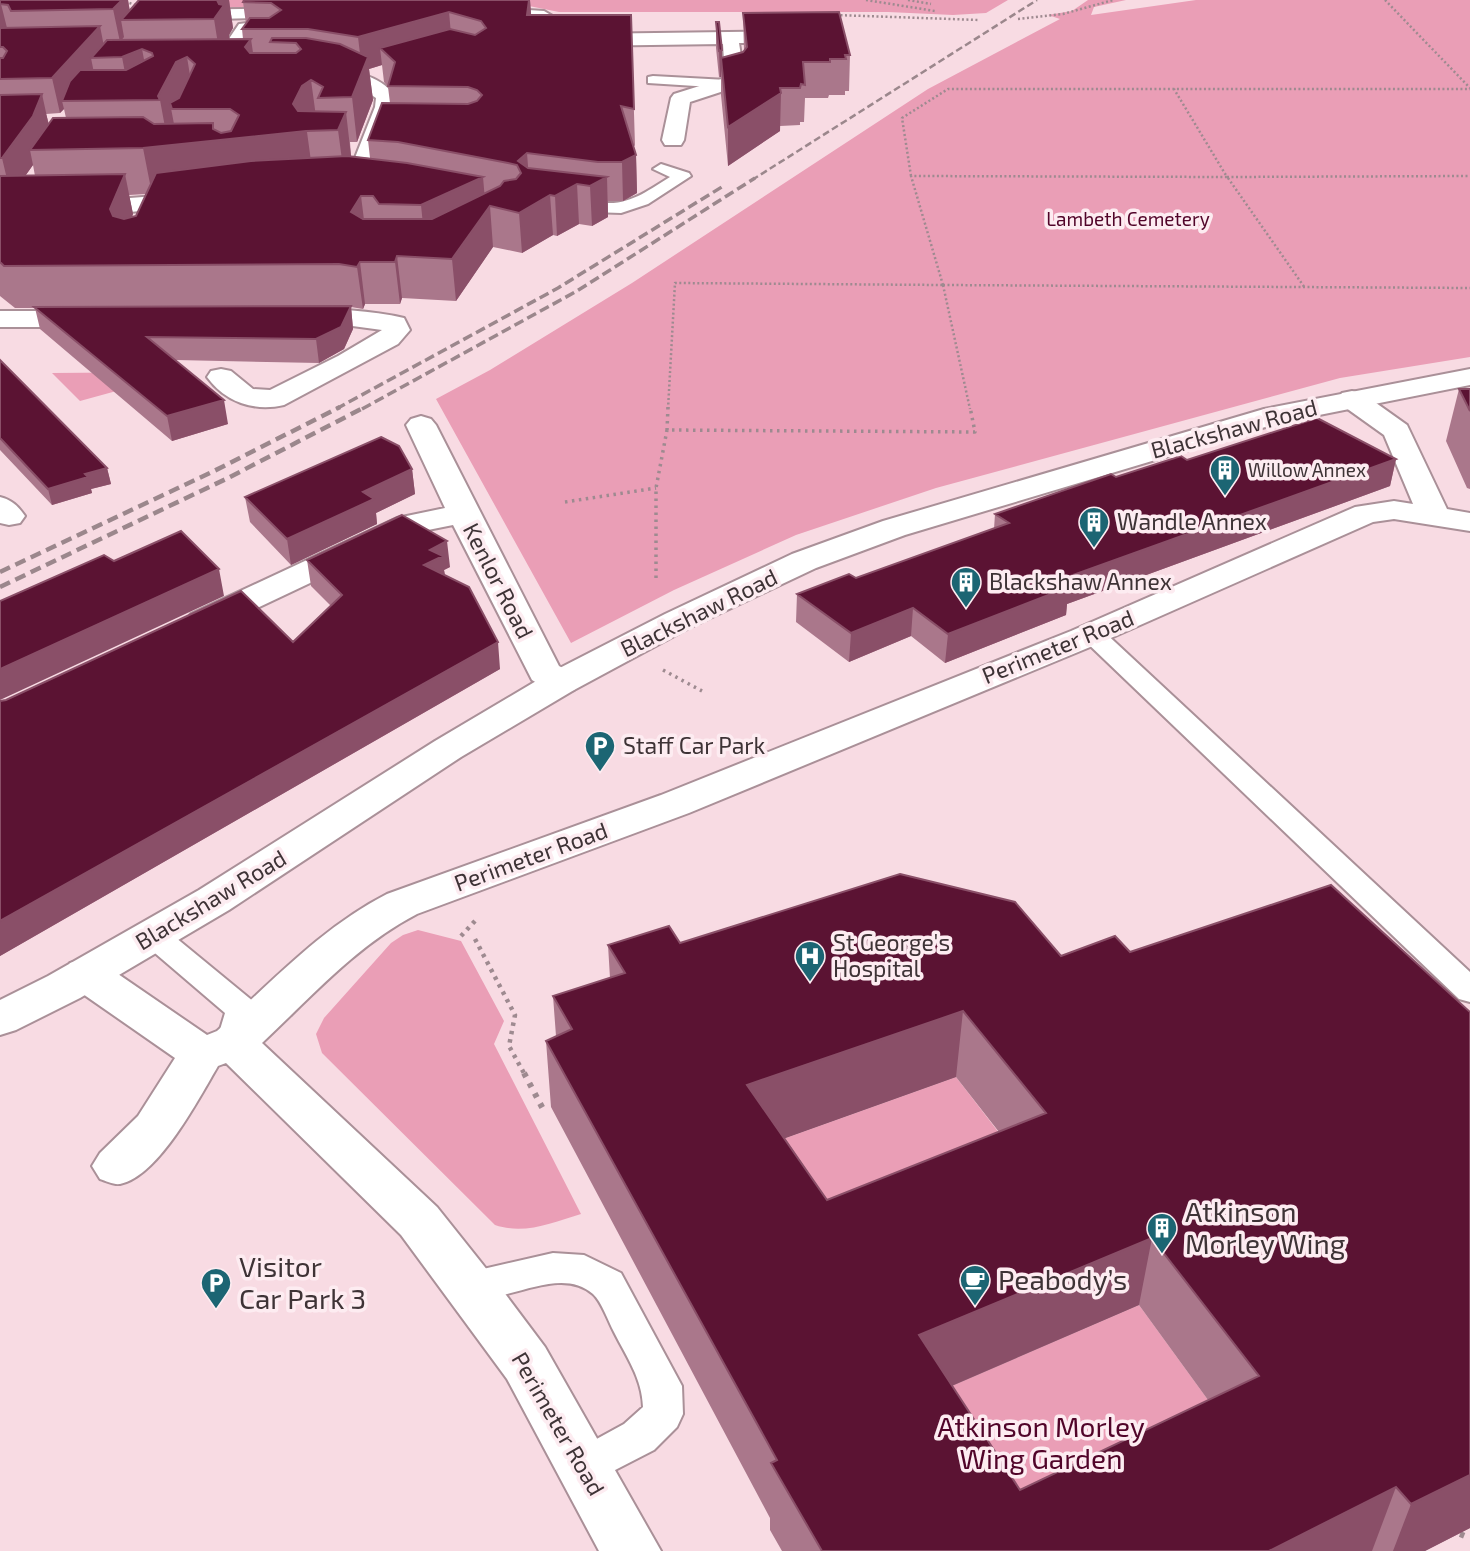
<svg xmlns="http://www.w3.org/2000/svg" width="1470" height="1551" font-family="'Exo 2',sans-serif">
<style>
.green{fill:#ea9eb6}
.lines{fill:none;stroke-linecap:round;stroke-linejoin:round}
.service-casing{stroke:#aa9098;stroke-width:4}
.minor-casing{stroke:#aa9098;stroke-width:4}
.tertiary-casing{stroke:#aa9098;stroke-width:4}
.path-far3{stroke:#9e8a90;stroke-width:2.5;stroke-dasharray:2 2.5;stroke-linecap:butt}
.path-far2{stroke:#9e8a90;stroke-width:3.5;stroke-dasharray:2.5 4.5;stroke-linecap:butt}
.path-far1{stroke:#9e8a90;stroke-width:4.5;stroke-dasharray:3.5 5;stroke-linecap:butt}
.path{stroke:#9e8a90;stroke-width:6;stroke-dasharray:4.5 7;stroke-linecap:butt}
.service{fill:#fff;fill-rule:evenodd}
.minor{fill:#fff;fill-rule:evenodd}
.tertiary{fill:#fff;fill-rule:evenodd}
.rail-far2{stroke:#9b878c;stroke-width:2.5;stroke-dasharray:7 3.5;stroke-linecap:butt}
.rail-far1{stroke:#9b878c;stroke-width:3.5;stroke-dasharray:10 4.5;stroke-linecap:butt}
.rail{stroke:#9b878c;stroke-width:4.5;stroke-dasharray:11 6;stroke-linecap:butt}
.wall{fill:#aa778b;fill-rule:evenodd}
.shaded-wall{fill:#8a4f68}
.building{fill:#5b1333;stroke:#8a4f68;stroke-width:2;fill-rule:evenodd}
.labels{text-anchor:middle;stroke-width:7;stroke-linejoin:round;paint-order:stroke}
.far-park-label{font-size:19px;fill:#510429;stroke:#fdecf1}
.far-poi-label{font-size:19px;fill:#3e3336;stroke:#fdecf1;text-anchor:start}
.street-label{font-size:23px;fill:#3e3336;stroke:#fdecf1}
.poi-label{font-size:23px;fill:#3e3336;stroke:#fdecf1;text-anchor:start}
.near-poi-label{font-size:28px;fill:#3e3336;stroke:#fdecf1;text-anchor:start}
.near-park-label{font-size:28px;fill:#510429;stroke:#fdecf1}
</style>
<rect width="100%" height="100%" fill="#f8dbe3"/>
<path class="green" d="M185,0H1008L986,13L953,15L888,12H559L529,6L205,8Z
M1088,0H1126L1094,7L1091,15L1196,0H1470V357L1340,378L936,488L796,535L674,590L571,643L436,399L490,370L632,283L928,89L1060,19L1048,15L1072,11Z
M174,372L171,376L80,401L52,373Z
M418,930L461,941L504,1021L494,1044L581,1214C552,1223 524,1235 495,1225L322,1053L316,1034L324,1018L391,943L403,935Z
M956,1077L1036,1181L824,1267L747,1152Z
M1139,1305L1240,1444L1021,1551L912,1403Z"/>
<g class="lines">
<g class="service-casing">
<path id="service" d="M269,20L276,24L274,27L248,30L238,46H228L226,43L239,24Z
M653,76L727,80L734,84L727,88L648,83V77Z
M661,164L689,173L691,176L648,204L621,213L592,212L566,207L564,203C573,193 594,202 607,203C632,204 650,189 670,177L653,169Z
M1092,626L1101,629L1470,972V1002L1459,999L1083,639L1079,634L1083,629Z
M153,925L164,928L254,1002L258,1010L245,1051L233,1055L221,1051L216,1043L225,1013L142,942L137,935L142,928Z
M553,1253L584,1255L621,1273L682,1386L683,1414L677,1427L654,1450L586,1485L571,1479L565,1466L571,1453L624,1424L643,1407C642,1378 627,1358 614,1332C608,1321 602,1302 593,1294C557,1262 497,1311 457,1297L451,1286L457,1275Z"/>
</g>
<g class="minor-casing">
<path id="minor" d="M478,7L544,11L583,34L796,31L805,37L796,43H739L745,81L742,85L690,102L684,140L681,145H665L662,140L671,98L674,94L725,78L723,44L579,46L534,20L472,16L469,12L472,8Z
M296,8L302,9L305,13L302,17L177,20L168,15L177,10Z
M320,67C348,70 379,73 396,97L395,107L368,181L359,190H343L340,185L347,178L375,107L376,98L358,86L313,77L310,73Z
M194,193L202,195L205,200L202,205L130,212L0,213V199L130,198Z
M300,309C335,309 370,310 404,318L410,330L398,344L284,405C254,412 225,402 207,377L211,371L221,369L231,371L253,389L270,390L338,356L382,330L345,325L291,323L287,317L291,311Z
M0,311H89L98,313L102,319L98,325L89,327H0Z
M1352,391L1362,393L1407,425L1447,509L1470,513V531L1394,519L1373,522L1095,645L689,813L417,914C357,945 311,997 262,1043L437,1207L488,1271L545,1347L661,1551H599L507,1379L401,1235L226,1063L218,1066C199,1098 159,1176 120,1184C114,1185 106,1181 100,1179L92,1166L100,1153L138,1116L175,1058L70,985L64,974L70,963L86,959L102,963L207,1035L217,1031C271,983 322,927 387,894L661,795L1071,631L1355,507L1394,501L1413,504L1384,435L1342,405L1338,399L1342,393Z
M421,416L431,419L436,425L559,666L574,674L579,682L574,690C556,694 547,689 532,680L453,525L418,532L215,628L203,631L191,628L186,621L191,614L397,518L445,508L406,425L411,419Z
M0,497C12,500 18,506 25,516L20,523L9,525L0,523Z"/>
</g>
<g class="tertiary-casing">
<path id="tertiary" d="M1470,369V385L1279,423L905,535L816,568L689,628L574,690L461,757L229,910L80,998L16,1030L0,1035V1000L48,976L199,890L435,741L548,674L665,614L792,554L883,521L1264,409Z"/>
</g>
<path class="path-far3" d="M121,0L141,7
M866,0L935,11
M908,0L931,4
M1385,0L1470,88
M836,15L979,20
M1018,19L1063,14L1113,0
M911,176L902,118L948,89H1470
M1227,177L1470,176
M1228,178L1305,288
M943,285L1470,288
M943,285L970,409
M943,285L911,176L1227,177L1174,89
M668,409L675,283L943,285"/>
<path class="path-far2" d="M668,407L667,430L975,432L970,407
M565,502L656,488
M656,578V488L667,430
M663,670L702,691"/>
<path class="path-far1" d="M461,936L475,921
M475,939L515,1015L509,1046L525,1075"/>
<path class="path" d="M524,1073L543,1109
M1460,1534L1470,1538"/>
<use href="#service" class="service"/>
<use href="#minor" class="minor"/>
<use href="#tertiary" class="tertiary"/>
<path class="rail-far2" d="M752,180L1037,0"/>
<path class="rail-far1" d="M336,409L558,288L725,185
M362,409L577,291L755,178"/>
<path class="rail" d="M0,572L212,472L340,407
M0,587L228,478L365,407"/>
</g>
<path class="wall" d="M0,0H128L130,11L229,0L233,28L229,35V39H243L242,29L246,24L243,2L530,0L531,15H631L635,146L633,145L636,155L637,193L623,201H608V217L592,226L579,224L557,236L553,235L522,253L493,247L456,301L402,298L400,304H365L363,309L351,307L353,329L344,349L319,363L176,360L228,424L172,441L40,329L35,308H15L0,296ZM382,65L384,82L388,87L390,103L368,140L370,158L351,156L350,142H357L373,100L369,69ZM64,109L66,118L49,124L46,114L60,113ZM33,165L35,176H25ZM146,194L136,216L132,217L133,214L129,195Z
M743,13L850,55L849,91H845V95H829L828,98H805L804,122H800V125L780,126V131L728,166L721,95V77H719L716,48V22L722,50V58L744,51Z
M0,360L107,468L111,484L91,489L92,493L52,505L0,450Z
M1459,389H1470V489L1467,488L1446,441Z
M1396,459L1390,486L1067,604L1066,615L945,663L911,636L849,662L796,622L797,594L856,578L994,529L995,514L1116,477L1187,460Z
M412,469L415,494L376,513L377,524L291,565L250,522L245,497Z
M307,560L450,567L444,570L445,575L500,669L0,956V701L293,642L331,606L311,586Z
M680,943L1061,956L1130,952L1470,1012V1528L1425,1551H782L770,1530V1518L551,1107L546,1041L556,1036L553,996L610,978L608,945ZM956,1077L999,1132L827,1200L785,1138ZM1139,1305L1208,1400L1020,1490L952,1386Z"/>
<path class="shaded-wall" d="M122,0H128L131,20H121L124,37L120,42L113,9Z
M217,0H229L233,28L229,35L231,49L221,63L214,19Z
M529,0H530L532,26L527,15Z
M0,4H1L9,36L0,40Z
M449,12L452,45L380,48L382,65L369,69L373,100L357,142L352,97L362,71L358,37Z
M100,26L106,57L91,58L94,73L62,101L64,109L60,113L52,78Z
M251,39L257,80L245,47Z
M142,49L150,91L130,99L122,57Z
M722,50V73L721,58V77H720L719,51Z
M187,57L194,100L170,103L174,124L167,138L160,100L158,96L176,62Z
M311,80L317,124L308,130L307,132L313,176L152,194L143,148L213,123L216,140L293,104L302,86Z
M781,93L780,131L728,166V127Z
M42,94L50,131L30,150L33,165L11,196L2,158Z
M346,112L351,156L344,175L338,130Z
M527,153L530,192L521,173L518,161Z
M636,155L637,193L623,201L622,162Z
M125,174L133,214L119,249L110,209Z
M483,177L486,212L490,206L493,247L456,301L452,259L425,245L421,205Z
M607,177L608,217L592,226L590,186Z
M577,184L579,224L557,236L555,196Z
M550,195L553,235L522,253L519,213Z
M361,196L366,236L351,212Z
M397,256L402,298L400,304L395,262Z
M360,262L365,304L363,309L357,267Z
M351,306L353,329L344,349L319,363L316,339Z
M224,400L228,424L172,441L167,416Z
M1396,459L1390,486L1067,604L1066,615L945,663L948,634L1059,580Z
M107,468L111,484L91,489L92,493L52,505L48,489L85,474Z
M412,469L415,494L376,513L377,524L291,565L287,539L363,492Z
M447,541L450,567L444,570L446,582L424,565L430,550Z
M219,569L224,596L0,700V669Z
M913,608L911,636L849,662L851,633Z
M498,642L500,669L0,956V921Z
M963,1011L956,1077L747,1152V1085Z
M1152,1238L1139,1305L912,1403L919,1335Z
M1470,1475V1528L1425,1551H1393L1411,1504Z
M1396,1487L1372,1551H1269Z"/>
<path class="building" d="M0,0H122L113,9L11,11L8,5L0,4Z
M139,0H217L219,4L224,5L214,19L121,20Z
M244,0H529L527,15H631L634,109L621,106L636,155L622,162H598L527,153L518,161L528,168L607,177L590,186L577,184L555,196L550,195L519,213L490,206L452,259L397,256L395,262H360L357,267L339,264L4,266L0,262V176L125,174L110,209L113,216L124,219L136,216L156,173L251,161L347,156L407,163L483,177L421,205L379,204L373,196H361L351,212L363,219H432L500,186L504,181L516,179L521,173L517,165L508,163L398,142L368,140L382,103L468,104L477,101L482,95L477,90L468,87L388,86L395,62L380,48L450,29L475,35L486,28L481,21L449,12L358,37L308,29H242L250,18H269L281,10L271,3L243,2Z
M839,12L850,55H845L846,59H830V62H803L805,85L801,84L800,88H780L781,93L728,127L721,58L743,52L747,47L743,13Z
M716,22H719L722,50L719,51Z
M100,26L52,78L0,79V58H3L7,51L3,47H0V28Z
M272,38H306L340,44L368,57L352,97L318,98L323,87L311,80L302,86L293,104L298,111L346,112L338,130L306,131L143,148L30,150L53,118L143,117L154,124L213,123V129L221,133L231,131L239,115L230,109H172L170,103L179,98L195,64L187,57L176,62L158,96L160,100L62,101L70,81L80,70H126L153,56L152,53L142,49L122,57L91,58L107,40L251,39L245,47L250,53H296L301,49L296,43L270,42Z
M42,94L33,116L2,158H0V95Z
M351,306L341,327L316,339L147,337L224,400L167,416L34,307Z
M0,360L107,468L85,474L88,477L48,489L0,438Z
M1459,389H1470V411Z
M1317,418L1396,459L1059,580L1069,587L948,634L913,608L851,633L797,594L849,574L856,578L1009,523L995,514L1111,474L1116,477L1181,456L1187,460Z
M381,437L399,446L412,469L363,492L374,499L287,539L245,497Z
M402,515L447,541L430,550L443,556L424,565L469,587L498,642L0,921V701L6,700L241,591L293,642L342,595L307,560Z
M181,531L219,569L0,669V601L104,555L114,561Z
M900,874L1015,902L1061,956L1115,936L1130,952L1331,885L1470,1012V1475L1411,1504L1396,1487L1269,1551H822L771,1463L777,1460L546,1041L572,1029L553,996L625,973L608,945L669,926L680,943ZM963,1011L1046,1113L827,1200L747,1085ZM1152,1238L1259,1376L1020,1490L919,1335Z"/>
<defs>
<g id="building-pin" transform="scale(1.575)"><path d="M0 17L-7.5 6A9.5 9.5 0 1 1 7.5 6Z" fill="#1c6573" stroke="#fdecf1"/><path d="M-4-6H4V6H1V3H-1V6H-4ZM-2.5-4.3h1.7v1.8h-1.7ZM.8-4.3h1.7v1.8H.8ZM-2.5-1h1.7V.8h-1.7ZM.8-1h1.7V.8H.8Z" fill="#fff"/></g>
<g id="parking-pin" transform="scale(1.575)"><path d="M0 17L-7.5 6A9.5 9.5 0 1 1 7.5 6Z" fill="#1c6573" stroke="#fdecf1"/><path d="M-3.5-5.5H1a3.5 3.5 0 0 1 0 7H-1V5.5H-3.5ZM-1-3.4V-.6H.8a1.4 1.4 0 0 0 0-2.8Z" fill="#fff"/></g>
<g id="hospital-pin" transform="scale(1.575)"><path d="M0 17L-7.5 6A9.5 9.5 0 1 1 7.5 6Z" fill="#1c6573" stroke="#fdecf1"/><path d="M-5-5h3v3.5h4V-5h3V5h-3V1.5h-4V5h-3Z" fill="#fff"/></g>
<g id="cafe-pin" transform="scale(1.575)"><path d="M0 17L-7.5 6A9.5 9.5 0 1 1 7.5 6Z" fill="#1c6573" stroke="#fdecf1"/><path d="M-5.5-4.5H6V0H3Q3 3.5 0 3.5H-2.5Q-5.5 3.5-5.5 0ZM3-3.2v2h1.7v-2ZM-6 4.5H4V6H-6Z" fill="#fff"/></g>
</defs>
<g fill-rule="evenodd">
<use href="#building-pin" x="1225" y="470"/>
<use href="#building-pin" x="1094" y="522"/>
<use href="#building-pin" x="966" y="582"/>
<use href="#parking-pin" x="600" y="746"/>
<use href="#hospital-pin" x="810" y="956"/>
<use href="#building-pin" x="1162" y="1228"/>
<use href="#cafe-pin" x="975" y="1280"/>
<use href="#parking-pin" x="216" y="1283"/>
</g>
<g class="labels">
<g class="far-park-label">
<text x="1128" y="226">Lambeth Cemetery</text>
</g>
<g class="far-poi-label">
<text x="1248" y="477">Willow Annex</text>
</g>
<g class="street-label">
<text transform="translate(1234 429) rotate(-15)" y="8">Blackshaw Road</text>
<text transform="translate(498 581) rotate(63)" y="8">Kenlor Road</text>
<text transform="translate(699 613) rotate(-26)" y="8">Blackshaw Road</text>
<text transform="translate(1058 647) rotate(-22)" y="8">Perimeter Road</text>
<text transform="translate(531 857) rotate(-20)" y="8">Perimeter Road</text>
<text transform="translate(211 900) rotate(-31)" y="8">Blackshaw Road</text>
<text transform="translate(558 1424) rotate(60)" y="8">Perimeter Road</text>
</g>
<g class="poi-label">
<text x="1117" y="530">Wandle Annex</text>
<text x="989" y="590">Blackshaw Annex</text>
<text x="623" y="754">Staff Car Park</text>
<text x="833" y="951">St George's<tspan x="833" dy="26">Hospital</tspan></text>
</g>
<g class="near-poi-label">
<text x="1185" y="1222">Atkinson<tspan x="1185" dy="32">Morley Wing</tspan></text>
<text x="239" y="1277">Visitor<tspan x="239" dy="32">Car Park 3</tspan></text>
<text x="998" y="1290">Peabody’s</text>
</g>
<g class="near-park-label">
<text x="1041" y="1437">Atkinson Morley<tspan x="1041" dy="32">Wing Garden</tspan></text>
</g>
</g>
</svg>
